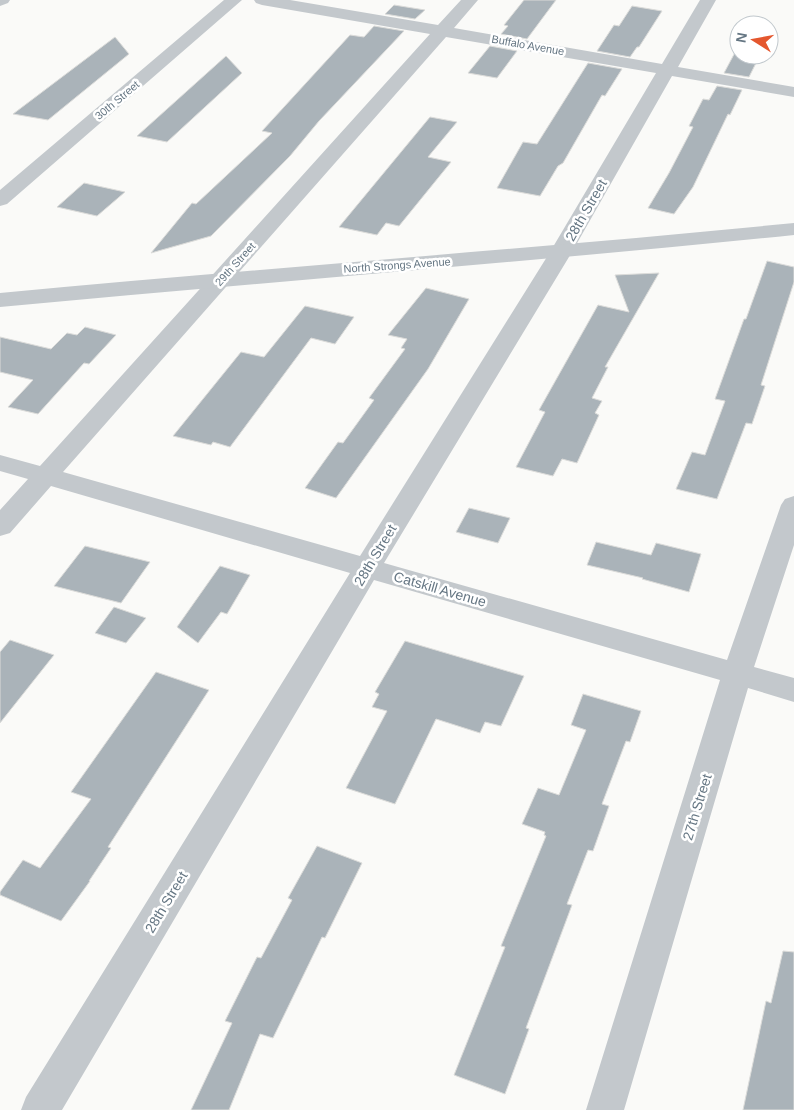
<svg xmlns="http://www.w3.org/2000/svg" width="794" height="1110" font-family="Arial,sans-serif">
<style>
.building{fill:#aab3b9;stroke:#dcdcda}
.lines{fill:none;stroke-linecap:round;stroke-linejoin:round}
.minor{fill:#c3c8cc;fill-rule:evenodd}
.tertiary{fill:#c3c8cc;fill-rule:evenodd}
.labels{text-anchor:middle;stroke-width:5;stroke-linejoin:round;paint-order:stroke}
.far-street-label{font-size:11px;fill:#657683;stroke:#fff}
.street-label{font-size:14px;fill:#657683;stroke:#fff}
</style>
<rect width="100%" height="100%" fill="#fafaf8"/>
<path class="building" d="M524,0H556L527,39L501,34L508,26L504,25Z
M394,5L425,10L415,19L385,14Z
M632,6L662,11L639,47H637L630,57L597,51L614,25L619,26Z
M374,26L404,31L319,121L290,156L211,236L151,253L192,203L196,204L272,133L262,131L350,35L364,37Z
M115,37L129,54L48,120L13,114Z
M739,45V55H760L749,77L724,73Z
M490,46L517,51L497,78L468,73Z
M226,56L242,73L167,142L137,136Z
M588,63L622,69L605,96L602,95L563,163L558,166L540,196L497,188L523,142L537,144Z
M717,86L742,90L730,115L728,114L693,187L674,214L648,208L669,173L693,127L689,126L703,99L709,100Z
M430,117L457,122L428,157L451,162L399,226L386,223L377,235L339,227Z
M84,183L125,192L97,216L57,207Z
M767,261L794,267V282L761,385L765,386L752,424L746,423L717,499L676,489L692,452L705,455L725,401L715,399L744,319H746Z
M659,273L605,367H608L592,398L602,401L595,413L599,415L577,463L562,459L553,476L516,467L545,412L539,410L598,305L629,312L615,275Z
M426,288L469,299L428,369L336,498L305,488L338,442L343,443L374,400L369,398L405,349L401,348L407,339L388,335Z
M305,306L354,317L335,344L311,338L230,447L213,442L211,445L173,436L241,352L264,357Z
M85,327L116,335L89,364L84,363L38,414L8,407L33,380L0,372V337L51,349L67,333L77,335Z
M469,508L510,518L498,543L456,532Z
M596,542L651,555L656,543L701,554L689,592L642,579L643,578L587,565Z
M85,546L150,562L121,603L54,586Z
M220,566L250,575L227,614L221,612L198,643L177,627Z
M114,607L146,618L126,643L95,633Z
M10,640L54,655L0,723V652Z
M405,641L524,676L501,726L485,722L480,733L436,719L395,804L346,788L387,711L372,707L379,694L375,692Z
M156,672L209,690L108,847L111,848L89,881H90L61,921L0,895V892L23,860L40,868L91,799L71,792Z
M583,694L641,711L630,742L626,741L602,804L609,806L593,851L588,850L567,904L572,905L526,1028L529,1029L505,1094L454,1075L505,947L501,946L546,836L544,835L545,832L522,824L538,788L559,795L586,730L571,725Z
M317,846L362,863L325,938L322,937L273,1038L260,1034L229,1110H191L232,1023L225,1021L257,957L261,958L292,900L288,898Z
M783,951L794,952V1110H743L766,1001L771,1003Z"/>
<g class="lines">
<path class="minor" d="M0,0H10L8,3L0,6Z
M224,0H242L7,204L0,206V190Z
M254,0H290L438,25L461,0H478L454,28L662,64L700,0H716L678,67L794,87V97L672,76L572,252L384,563L727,660L781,505L785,499L794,496V545L754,667L794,678V702L748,688L624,1110H586L720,680L374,580L62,1110H21L26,1097L350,573L51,486L10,533L0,536V510L28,479L0,471V455L40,466L430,34L262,5L256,3ZM446,37L656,73L550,252L360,556L63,472Z"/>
<path class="tertiary" d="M794,223V235C530,262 265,282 0,307V293C265,268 530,249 794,223Z"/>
</g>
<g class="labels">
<g class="far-street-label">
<text transform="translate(528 45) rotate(10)" y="4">Buffalo Avenue</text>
<text transform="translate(117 100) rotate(-40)" y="4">30th Street</text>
<text transform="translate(235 264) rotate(-48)" y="4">29th Street</text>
<text transform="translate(397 265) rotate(-4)" y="4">North Strongs Avenue</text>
</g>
<g class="street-label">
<text transform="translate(586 210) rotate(-60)" y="5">28th Street</text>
<text transform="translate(375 555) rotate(-59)" y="5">28th Street</text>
<text transform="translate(440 589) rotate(16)" y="5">Catskill Avenue</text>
<text transform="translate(697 807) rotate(-73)" y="5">27th Street</text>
<text transform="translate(166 902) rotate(-59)" y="5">28th Street</text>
</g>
</g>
<g transform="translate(754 40) rotate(281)"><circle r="24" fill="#ffffff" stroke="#c1c8cd"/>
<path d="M0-4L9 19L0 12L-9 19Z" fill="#e4572e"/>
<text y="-8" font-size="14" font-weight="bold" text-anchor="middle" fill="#657683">N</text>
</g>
</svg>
